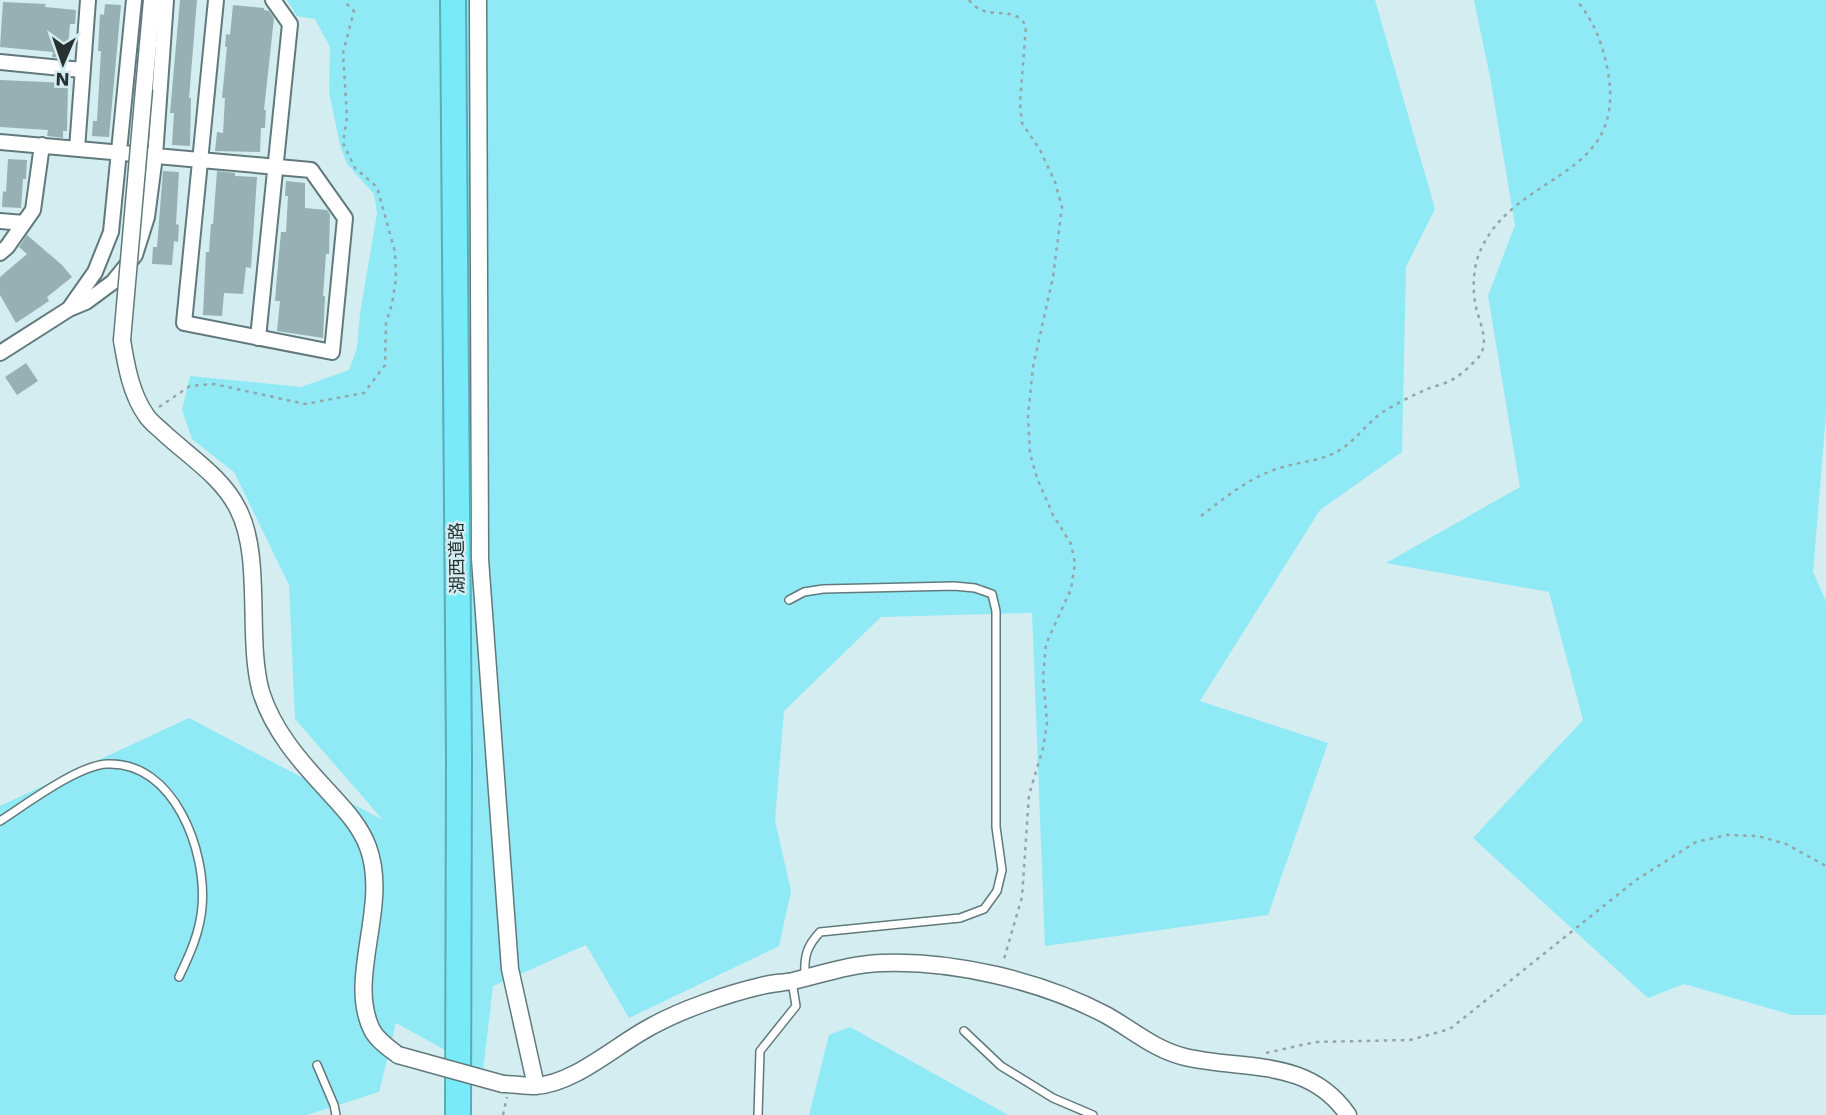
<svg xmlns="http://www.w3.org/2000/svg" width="1826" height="1115" font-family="'Work Sans','Noto Sans JP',sans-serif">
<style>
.green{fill:#8feaf6}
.building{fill:#97b0b3}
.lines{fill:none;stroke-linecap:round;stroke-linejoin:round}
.service-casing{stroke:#61797c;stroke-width:10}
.minor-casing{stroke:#61797c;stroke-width:18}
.tertiary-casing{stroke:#61797c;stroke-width:19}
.motorway-casing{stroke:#5baab4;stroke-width:28}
.path{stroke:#92a6a9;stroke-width:2.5;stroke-dasharray:3.5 5;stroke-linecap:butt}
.service{stroke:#fff;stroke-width:7}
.minor{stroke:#fff;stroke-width:14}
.tertiary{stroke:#fff;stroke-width:16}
.motorway{stroke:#77ebfa;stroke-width:24}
.tertiary-bridge-casing{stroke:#61797c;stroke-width:19;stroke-linecap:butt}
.tertiary-bridge{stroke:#fff;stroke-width:16}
.labels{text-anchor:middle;stroke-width:5;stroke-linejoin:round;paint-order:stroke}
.street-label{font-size:18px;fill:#273132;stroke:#d3edf1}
</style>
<rect width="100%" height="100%" fill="#d3edf1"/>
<path class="green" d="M287,0H1375L1435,209L1406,267L1402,452L1320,510L1200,701L1328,743L1268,915L1045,946L1032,613L881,617L784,711L775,820L791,891L779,946L629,1018L586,945L493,986L483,1071L396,1023L379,1092L307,1115H0V806L189,718L383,820L295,719L289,585L234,472L192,439L182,410L190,376L301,387L349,370L357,348L360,314L377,213L374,194L347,164L340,145L329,92L330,47L315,19L297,16Z
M1474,0H1826V414L1813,572L1826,601V1015H1792L1684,984L1648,998L1473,838L1583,720L1549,592L1386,563L1520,487L1488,296L1515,225L1490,77Z
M850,1027L1008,1115H809L829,1035Z"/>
<path class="building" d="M180,0H197L189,98H191L190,146L172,145L174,113H170Z
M3,2L46,4L45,7L76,10L75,24H70L67,58L52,57L53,52L0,47Z
M105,4L121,5L109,137L92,136L93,121H97L101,51H98L100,14L104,15Z
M233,5L264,8V10L269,11L274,18L264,110H266L265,128H261L260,152L215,151L217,132L223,133L225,98H222L227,47H225L226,34L230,35Z
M0,80L68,83L67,131H63V138L47,136L48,130L0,127Z
M8,159L27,160L26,179H23L21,208L2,207L3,191L6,192Z
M163,171L179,172L176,224L179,225L178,242L174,241L172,265L152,264L153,247H157Z
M217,171L235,173V176L257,177L251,268L246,267L243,294L224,293L222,316L203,315L206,252H209L211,224H213Z
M286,181L305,183V208L327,210L330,214L329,254H326L323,296H325L323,338L277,331L280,301H275L277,276L281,232H286L288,196H285Z
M27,235L62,265L72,277L47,297L49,301L16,323L0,295V277L27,254L19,247Z
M26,363L38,381L17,395L5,377Z"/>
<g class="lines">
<g class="service-casing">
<path id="service" d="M789,600L804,592L823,589L954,586L975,588L992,594L996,611V827L1002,870L997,891L984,909L960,918L820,932C806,947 804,957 805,977
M0,821C25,805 78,765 107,764C174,761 207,851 202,907C200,932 190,954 179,977
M964,1031L1001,1066L1053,1098L1093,1115
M317,1065L334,1105L336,1115
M758,1115L760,1051L796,1006L792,981"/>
</g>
<g class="minor-casing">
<path id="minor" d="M0,62L82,70
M0,142C104,151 208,160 311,170L345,218L332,352L184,323L216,0
M77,149L88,0
M0,221L24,223
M0,253L7,247L33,210L42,145
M69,309L95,272L111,232L134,0
M258,338L290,24L273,0
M0,353L69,309L86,302L113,282L135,255L147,217L155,156L166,0"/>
</g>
<g class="tertiary-casing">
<path id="tertiary" d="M478,0L480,559L510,969L536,1086
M144,89L152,0
M122,340C126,365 131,394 146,415C150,422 159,428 165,434C190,457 223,478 238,509C263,557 246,638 261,692C273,730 299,760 325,788C342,807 359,823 368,847C390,906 346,978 372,1030C377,1040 389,1048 398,1055
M503,1084C514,1084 524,1086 535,1086C575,1084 617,1044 652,1026C683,1009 727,994 761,986C771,983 782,983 793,981C822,974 851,964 881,963C953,960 1042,981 1106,1015C1133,1030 1155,1050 1185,1057C1245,1071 1308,1057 1348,1115"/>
</g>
<g class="motorway-casing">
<path id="motorway" d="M453,0L459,758L458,1115"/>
</g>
<path class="path" d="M969,0C987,24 1012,2 1026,26L1020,103L1022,123L1040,150L1055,182L1062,207L1053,277L1033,367L1028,416L1030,453L1037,478L1053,515L1071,544L1075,563L1071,589L1046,644L1043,677L1047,723L1043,748L1029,795L1022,897L1004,959
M159,407L190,386L214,384L305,404L364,393L385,365L386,323L392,304L396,279L395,252L377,187L355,168L343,143L347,117L343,53L354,11L343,0
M1201,516C1227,496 1251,476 1283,467C1299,462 1319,461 1334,453C1354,444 1365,424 1383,412C1396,404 1411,396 1425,390C1434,386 1446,384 1455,378C1462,374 1469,367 1475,361C1492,346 1480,325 1476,307C1472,289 1473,266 1481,249C1518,170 1627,180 1608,72C1603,45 1594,20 1576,0
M1266,1053L1315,1042L1410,1040L1450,1029L1636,880L1696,842L1727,835L1758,836L1786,844L1826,866
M503,1115L507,1097"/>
<use href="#service" class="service"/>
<use href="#minor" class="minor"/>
<use href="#tertiary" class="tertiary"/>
<use href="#motorway" class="motorway"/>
<g class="tertiary-bridge-casing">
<path id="tertiary-bridge" d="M122,340L144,89
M398,1055L503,1084"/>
</g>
<use href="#tertiary-bridge" class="tertiary-bridge"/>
</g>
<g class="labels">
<g class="street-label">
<text transform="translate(457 558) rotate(-91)" y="6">湖西道路</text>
</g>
</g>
<g transform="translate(63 63) rotate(182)" stroke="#d3edf1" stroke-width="5" paint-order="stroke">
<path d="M0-5L12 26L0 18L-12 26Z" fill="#273132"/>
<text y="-10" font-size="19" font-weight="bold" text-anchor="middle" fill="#273132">N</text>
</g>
</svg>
